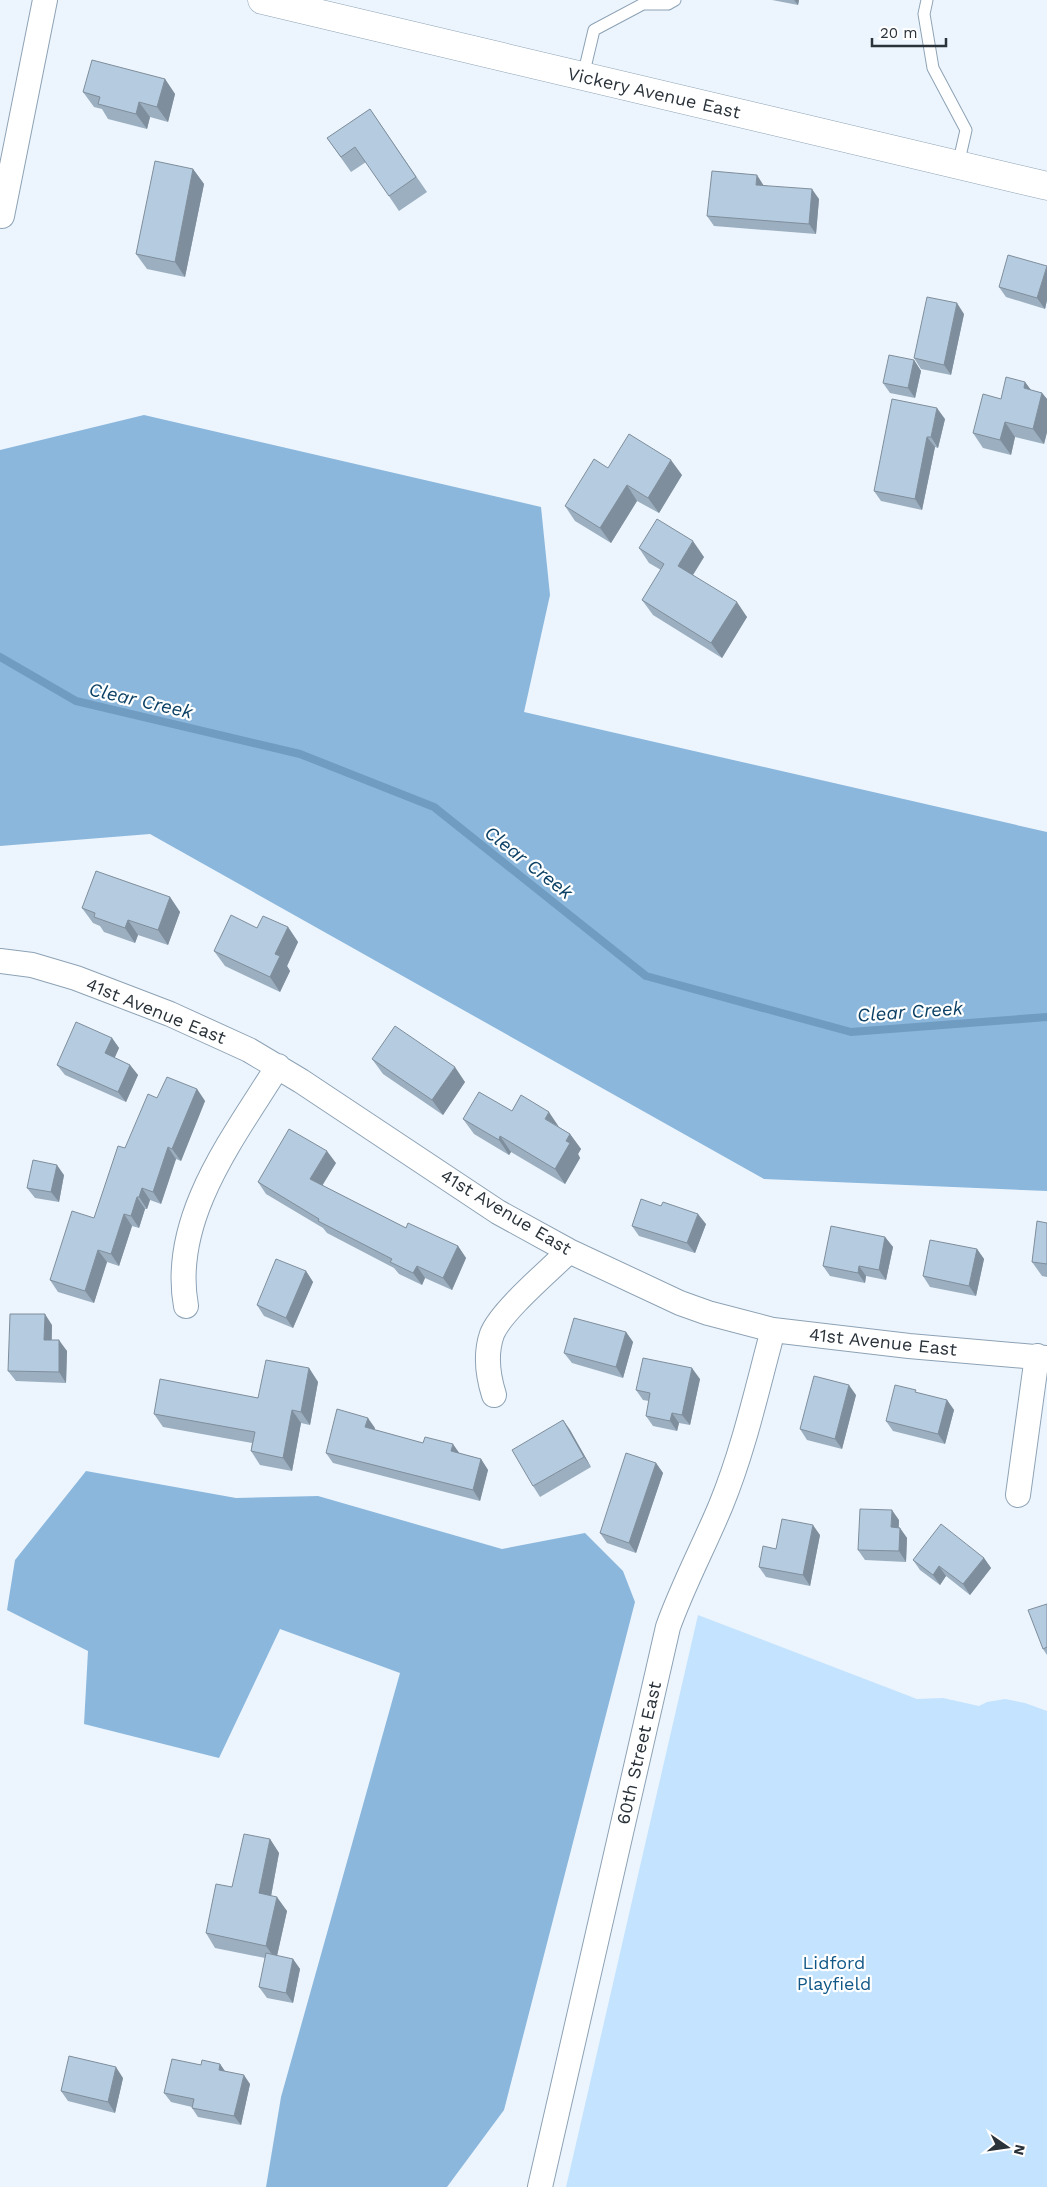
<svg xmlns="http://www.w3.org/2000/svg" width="1047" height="2187" font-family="'Work Sans',sans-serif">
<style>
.green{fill:#c4e3ff}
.forest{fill:#8bb7dd}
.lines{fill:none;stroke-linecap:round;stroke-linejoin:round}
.stream{stroke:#709cc1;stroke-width:8}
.service-casing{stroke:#8da2b5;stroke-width:13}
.minor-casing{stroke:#8da2b5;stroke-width:26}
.tertiary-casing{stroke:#8da2b5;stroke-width:29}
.service{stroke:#fff;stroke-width:11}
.minor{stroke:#fff;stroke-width:24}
.tertiary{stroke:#fff;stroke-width:28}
.wall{fill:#9cafc0}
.shaded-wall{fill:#7f8e9c}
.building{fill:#b5cbdf;stroke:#7f8e9c}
.labels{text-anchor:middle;stroke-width:4.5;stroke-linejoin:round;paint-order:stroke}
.street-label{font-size:18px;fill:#2a323a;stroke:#fff}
.park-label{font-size:18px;fill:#115888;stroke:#fff}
.water-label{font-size:19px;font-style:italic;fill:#0d4266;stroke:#fff}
</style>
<rect width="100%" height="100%" fill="#ecf5fd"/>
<path class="green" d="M698,1615L917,1699L943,1698L979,1706L987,1702L1005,1699L1025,1703L1047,1711V2187H566Z"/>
<path class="forest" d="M144,415L541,507L550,595L524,712L1047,832V1191L764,1179L150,834L0,846V450Z
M86,1471L236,1498L318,1496L502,1549L585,1533L623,1571L635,1602L504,2110L447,2187H266L281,2097L400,1673L280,1629L219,1758L84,1724L88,1651L7,1610L15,1560Z"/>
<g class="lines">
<path class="stream" d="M0,657L76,701L300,754L434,807L646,976L851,1032L1047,1017"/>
<g class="service-casing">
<path id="service" d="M927,0L924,14L933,68L966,130L958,165
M643,4H668L675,0
M583,76L594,30L643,4L645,0"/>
</g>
<g class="minor-casing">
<path id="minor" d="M2,216L45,0
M0,961L32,965L76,978L170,1014L249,1050L301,1081L498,1212L569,1251L680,1303L708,1313L773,1330L909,1346L1047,1358
M186,1306C170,1218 234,1137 278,1066
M494,1395C488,1376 485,1354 492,1334C501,1311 550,1270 569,1251
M1018,1495L1037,1356
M540,2187L668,1627C683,1585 704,1546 721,1505C744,1449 757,1389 773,1330"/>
</g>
<g class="tertiary-casing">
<path id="tertiary" d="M262,0L1047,186"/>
</g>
<use href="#service" class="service"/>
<use href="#minor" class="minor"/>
<use href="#tertiary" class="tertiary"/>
</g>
<path class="wall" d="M772,0H799L798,5Z
M165,79L175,94L168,122L150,117L147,129L108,119L102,109L94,107L83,92Z
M370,109L427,192L399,211L366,162L351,172L327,138Z
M193,169L204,184L185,277L147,269L136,254Z
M764,185L819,199L816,234L714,226L707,216Z
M1047,267V300L1045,309L1006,297L999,287Z
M964,314L951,375L921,369L914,358Z
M914,360L921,371L915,398L890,393L883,383Z
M1025,382L1031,390L1042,393L1047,399V432L1044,444L1015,437L1011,455L983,448L973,433L1001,399Z
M945,419L938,448L935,447L922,510L881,501L874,491Z
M608,468L682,475L659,513L637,501L611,543L575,521L565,506Z
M639,548L704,557L693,575L747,617L722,658L653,615L642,600L661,570L649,563Z
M170,897L180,912L168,945L138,935L135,943L104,932L100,926L93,923L82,908Z
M288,927L298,942L287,966L290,971L280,992L225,966L214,951L257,928Z
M112,1038L119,1048L114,1058L130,1065L138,1075L126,1102L65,1075L57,1065Z
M372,1059L465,1082L443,1115L383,1074Z
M197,1089L205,1101L181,1161L176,1159L161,1204L150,1200L147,1209H145L139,1228L132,1226L119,1266L107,1262L94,1303L58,1292L50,1280L94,1218L125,1148L157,1098Z
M512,1111L559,1127L570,1134L581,1149L578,1154L580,1158L565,1184L511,1152L509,1155L474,1134L463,1119Z
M336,1163L322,1185L406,1228L458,1246L466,1258L452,1290L425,1278L422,1285L399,1274L394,1268L327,1233L323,1228L266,1194L258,1182Z
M64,1175L59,1202L35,1198L27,1188Z
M1047,1223V1277L1042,1276L1032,1262Z
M706,1224L695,1253L639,1236L632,1226Z
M885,1237L893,1247L886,1280L866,1276L865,1283L830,1276L823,1266Z
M977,1249L984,1259L976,1296L930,1287L923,1276Z
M306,1271L313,1282L293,1328L264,1316L257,1305Z
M52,1325V1340L67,1351L66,1383L16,1381L8,1371Z
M626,1332L633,1342L623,1378L572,1363L564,1353Z
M309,1368L318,1382L310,1425L301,1423L292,1471L260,1465L251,1451L252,1443L163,1427L154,1414L258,1398Z
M700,1379L690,1425L679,1423L677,1431L653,1426L646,1416L649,1401L643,1400L636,1390Z
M918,1393L947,1400L954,1410L945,1444L893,1431L886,1421Z
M856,1395L842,1449L807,1440L800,1429Z
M563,1420L570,1430L591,1467L540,1497L533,1486Z
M375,1428V1430L481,1459L488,1470L480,1501L333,1463L326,1453Z
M656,1463L663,1473L636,1553L607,1543L600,1533Z
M899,1520V1527L907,1538L906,1562L865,1560L858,1550Z
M820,1535L810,1586L766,1577L759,1567L776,1549Z
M984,1558L991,1568L970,1595L946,1576L940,1585L920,1570L913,1560Z
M1047,1604V1655L1043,1649Z
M270,1839L279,1853L271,1896L287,1911L277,1956L293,1959L300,1969L293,2003L267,1998L259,1987L265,1958L215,1948L206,1933L232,1887Z
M220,2064L225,2071L250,2084L241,2125L198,2117L192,2108V2107L171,2102L164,2093L201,2065Z
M123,2078L115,2113L68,2101L61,2091Z"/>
<path class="shaded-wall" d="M794,0H799L798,5Z
M165,79L175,94L168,122L157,107Z
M139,102L150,117L147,129L136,114Z
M193,169L204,184L185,277L175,262Z
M757,175L764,186L756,185Z
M812,189L819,199L816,234L809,224Z
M1047,266V300L1045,309L1037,298Z
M957,303L964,314L951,375L944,365Z
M914,360L921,371L915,398L908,388Z
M1025,382L1036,397L1024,388Z
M1042,393L1047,399V432L1044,444L1033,429Z
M937,408L945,419L938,448L931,437Z
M1005,422L1015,437L1011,455L1000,440Z
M927,437L935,447L922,510L915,499Z
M671,460L682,475L659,513L648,498Z
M627,485L637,501L611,543L600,528Z
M693,541L704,557L689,581L678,566Z
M737,602L747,617L722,658L711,643Z
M170,897L180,912L168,945L158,930Z
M128,920L138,935L135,943L125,928Z
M288,927L298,942L287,966L290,971L280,992L270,977L275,954Z
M112,1038L119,1048L112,1064L105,1053Z
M130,1065L138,1075L126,1102L118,1092Z
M455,1067L465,1082L443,1115L432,1100Z
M197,1089L205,1101L181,1161L172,1149Z
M549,1112L559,1127L545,1119Z
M570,1134L581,1149L578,1154L580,1158L565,1184L555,1169L566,1141Z
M500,1136L511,1152L509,1155L499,1140Z
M168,1147L176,1159L161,1204L153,1192Z
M327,1151L336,1163L319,1191L310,1179Z
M57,1165L64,1175L59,1202L51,1192Z
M142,1188L150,1200L147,1209L139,1197Z
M137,1197L145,1209L139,1228L131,1216Z
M124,1214L132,1226L119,1266L111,1254Z
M698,1214L706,1224L695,1253L687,1243Z
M885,1237L893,1247L886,1280L879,1270Z
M458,1246L466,1258L452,1290L443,1278Z
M977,1249L984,1259L976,1296L969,1286Z
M98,1250L107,1262L94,1303L85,1291Z
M417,1266L425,1278L422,1285L413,1273Z
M859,1266L866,1276L865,1283L858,1273Z
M306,1271L313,1282L293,1328L286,1318Z
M45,1314L52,1325L51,1350L44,1340Z
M626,1332L633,1342L623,1378L616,1367Z
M59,1340L67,1351L66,1383L59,1372Z
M309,1368L318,1382L310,1425L301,1412Z
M692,1368L700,1379L690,1425L682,1415Z
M849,1385L856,1395L842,1449L835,1439Z
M947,1400L954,1410L945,1444L938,1434Z
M292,1410L301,1423L292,1471L283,1458Z
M672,1413L679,1423L677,1431L670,1421Z
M368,1418L375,1428L372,1438L365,1427Z
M563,1420L570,1430L591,1467L584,1457Z
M453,1444L460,1454L451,1451Z
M481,1459L488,1470L480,1501L473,1490Z
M656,1463L663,1473L636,1553L629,1543Z
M892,1510L899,1520L898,1537L891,1527Z
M813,1525L820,1535L810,1586L803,1575Z
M900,1528L907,1538L906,1562L899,1551Z
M984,1558L991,1568L970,1595L963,1584Z
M939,1566L946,1576L940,1585L933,1575Z
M270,1839L279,1853L269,1907L259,1893Z
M277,1897L287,1911L276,1960L266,1946Z
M293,1959L300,1969L293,2003L286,1993Z
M220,2064L226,2073L219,2070Z
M116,2067L123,2078L115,2113L108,2102Z
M244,2075L250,2084L241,2125L234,2116Z"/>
<path class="building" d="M92,60L165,79L157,107L139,102L136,114L98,104L100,97L83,92Z
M370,109L416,177L389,196L355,147L341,157L327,138Z
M155,161L193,169L175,262L136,254Z
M712,171L757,175L756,185L812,189L809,224L707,216Z
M1008,255L1047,266L1037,298L999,287Z
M927,297L957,303L944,365L914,358Z
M889,355L914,360L908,388L883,383Z
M1006,377L1025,382L1024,388L1042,393L1033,429L1005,422L1000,440L973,433L983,394L1001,399Z
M892,399L937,408L931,437H927L915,499L874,491Z
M629,434L671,460L648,498L627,485L600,528L565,506L594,459L608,468Z
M657,519L693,541L678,566L737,602L711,643L642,600L664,564L639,548Z
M96,871L170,897L158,930L128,920L125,928L94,917L95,913L82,908Z
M231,915L257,928L263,916L288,927L275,954L280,956L270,977L214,951Z
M76,1022L112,1038L105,1053L130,1065L118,1092L57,1065Z
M395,1026L455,1067L432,1100L372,1059Z
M167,1077L197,1089L172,1149L168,1147L153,1192L142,1188L139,1197H137L131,1216L124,1214L111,1254L98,1250L85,1291L50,1280L72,1211L94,1218L118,1146L125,1148L148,1094L157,1098Z
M479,1092L512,1111L521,1095L549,1112L545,1119L570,1134L566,1141L570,1143L555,1169L500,1136L499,1140L463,1119Z
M289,1129L327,1151L310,1179L406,1228L408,1223L458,1246L443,1278L417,1266L413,1273L390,1262L392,1259L318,1221L319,1219L258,1182Z
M33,1160L57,1165L51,1192L27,1188Z
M641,1199L661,1206L663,1202L698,1214L687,1243L632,1226Z
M1037,1221L1047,1223V1264L1032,1262Z
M831,1226L885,1237L879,1270L859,1266L858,1273L823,1266Z
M930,1240L977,1249L969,1286L923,1276Z
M276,1259L306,1271L286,1318L257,1305Z
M10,1314H45L44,1340H59V1372L8,1371Z
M574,1318L626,1332L616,1367L564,1353Z
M643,1358L692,1368L682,1415L672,1413L670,1421L646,1416L650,1393L636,1390Z
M266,1360L309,1368L301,1412L292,1410L283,1458L251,1451L255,1432L154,1414L160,1379L258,1398Z
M814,1376L849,1385L835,1439L800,1429Z
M895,1385L916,1390L915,1392L947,1400L938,1434L886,1421Z
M337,1409L368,1418L365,1427L423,1443L425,1437L453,1444L451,1451L481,1459L473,1490L326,1453Z
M563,1420L584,1457L533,1486L512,1450Z
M626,1453L656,1463L629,1543L600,1533Z
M860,1509L892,1510L891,1527L900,1528L899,1551L858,1550Z
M782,1519L813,1525L803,1575L759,1567L763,1546L776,1549Z
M941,1524L984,1558L963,1584L939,1566L933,1575L913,1560Z
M1047,1604V1647L1043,1649L1028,1610Z
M244,1834L270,1839L259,1893L277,1897L266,1946L206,1933L216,1884L232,1887Z
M266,1953L293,1959L286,1993L259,1987Z
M69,2056L116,2067L108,2102L61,2091Z
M172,2059L201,2065L202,2060L220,2064L219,2070L244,2075L234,2116L192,2108L194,2099L164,2093Z"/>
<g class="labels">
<g class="street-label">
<text transform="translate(654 93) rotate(13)" y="6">Vickery Avenue East</text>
<text transform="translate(156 1011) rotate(22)" y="6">41st Avenue East</text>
<text transform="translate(506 1212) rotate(31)" y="6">41st Avenue East</text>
<text transform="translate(883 1342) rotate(6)" y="6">41st Avenue East</text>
<text transform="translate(639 1753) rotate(-77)" y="6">60th Street East</text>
</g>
<g class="park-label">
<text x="834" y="1969">Lidford<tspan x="834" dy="21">Playfield</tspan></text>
</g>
<g class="water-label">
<text transform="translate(141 700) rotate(13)" y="7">Clear Creek</text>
<text transform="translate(529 862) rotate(38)" y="7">Clear Creek</text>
<text transform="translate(910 1011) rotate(-4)" y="7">Clear Creek</text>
</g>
</g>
<g transform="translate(1007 2147) rotate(103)" stroke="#ffffff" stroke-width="4" paint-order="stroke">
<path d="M0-4L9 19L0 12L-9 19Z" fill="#2a323a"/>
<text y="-8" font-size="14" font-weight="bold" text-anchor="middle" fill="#2a323a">N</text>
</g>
<path d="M872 38v8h74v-8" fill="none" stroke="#2a323a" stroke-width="2.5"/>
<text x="880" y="38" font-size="15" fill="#2a323a" stroke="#ffffff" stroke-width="4" paint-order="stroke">20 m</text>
</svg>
